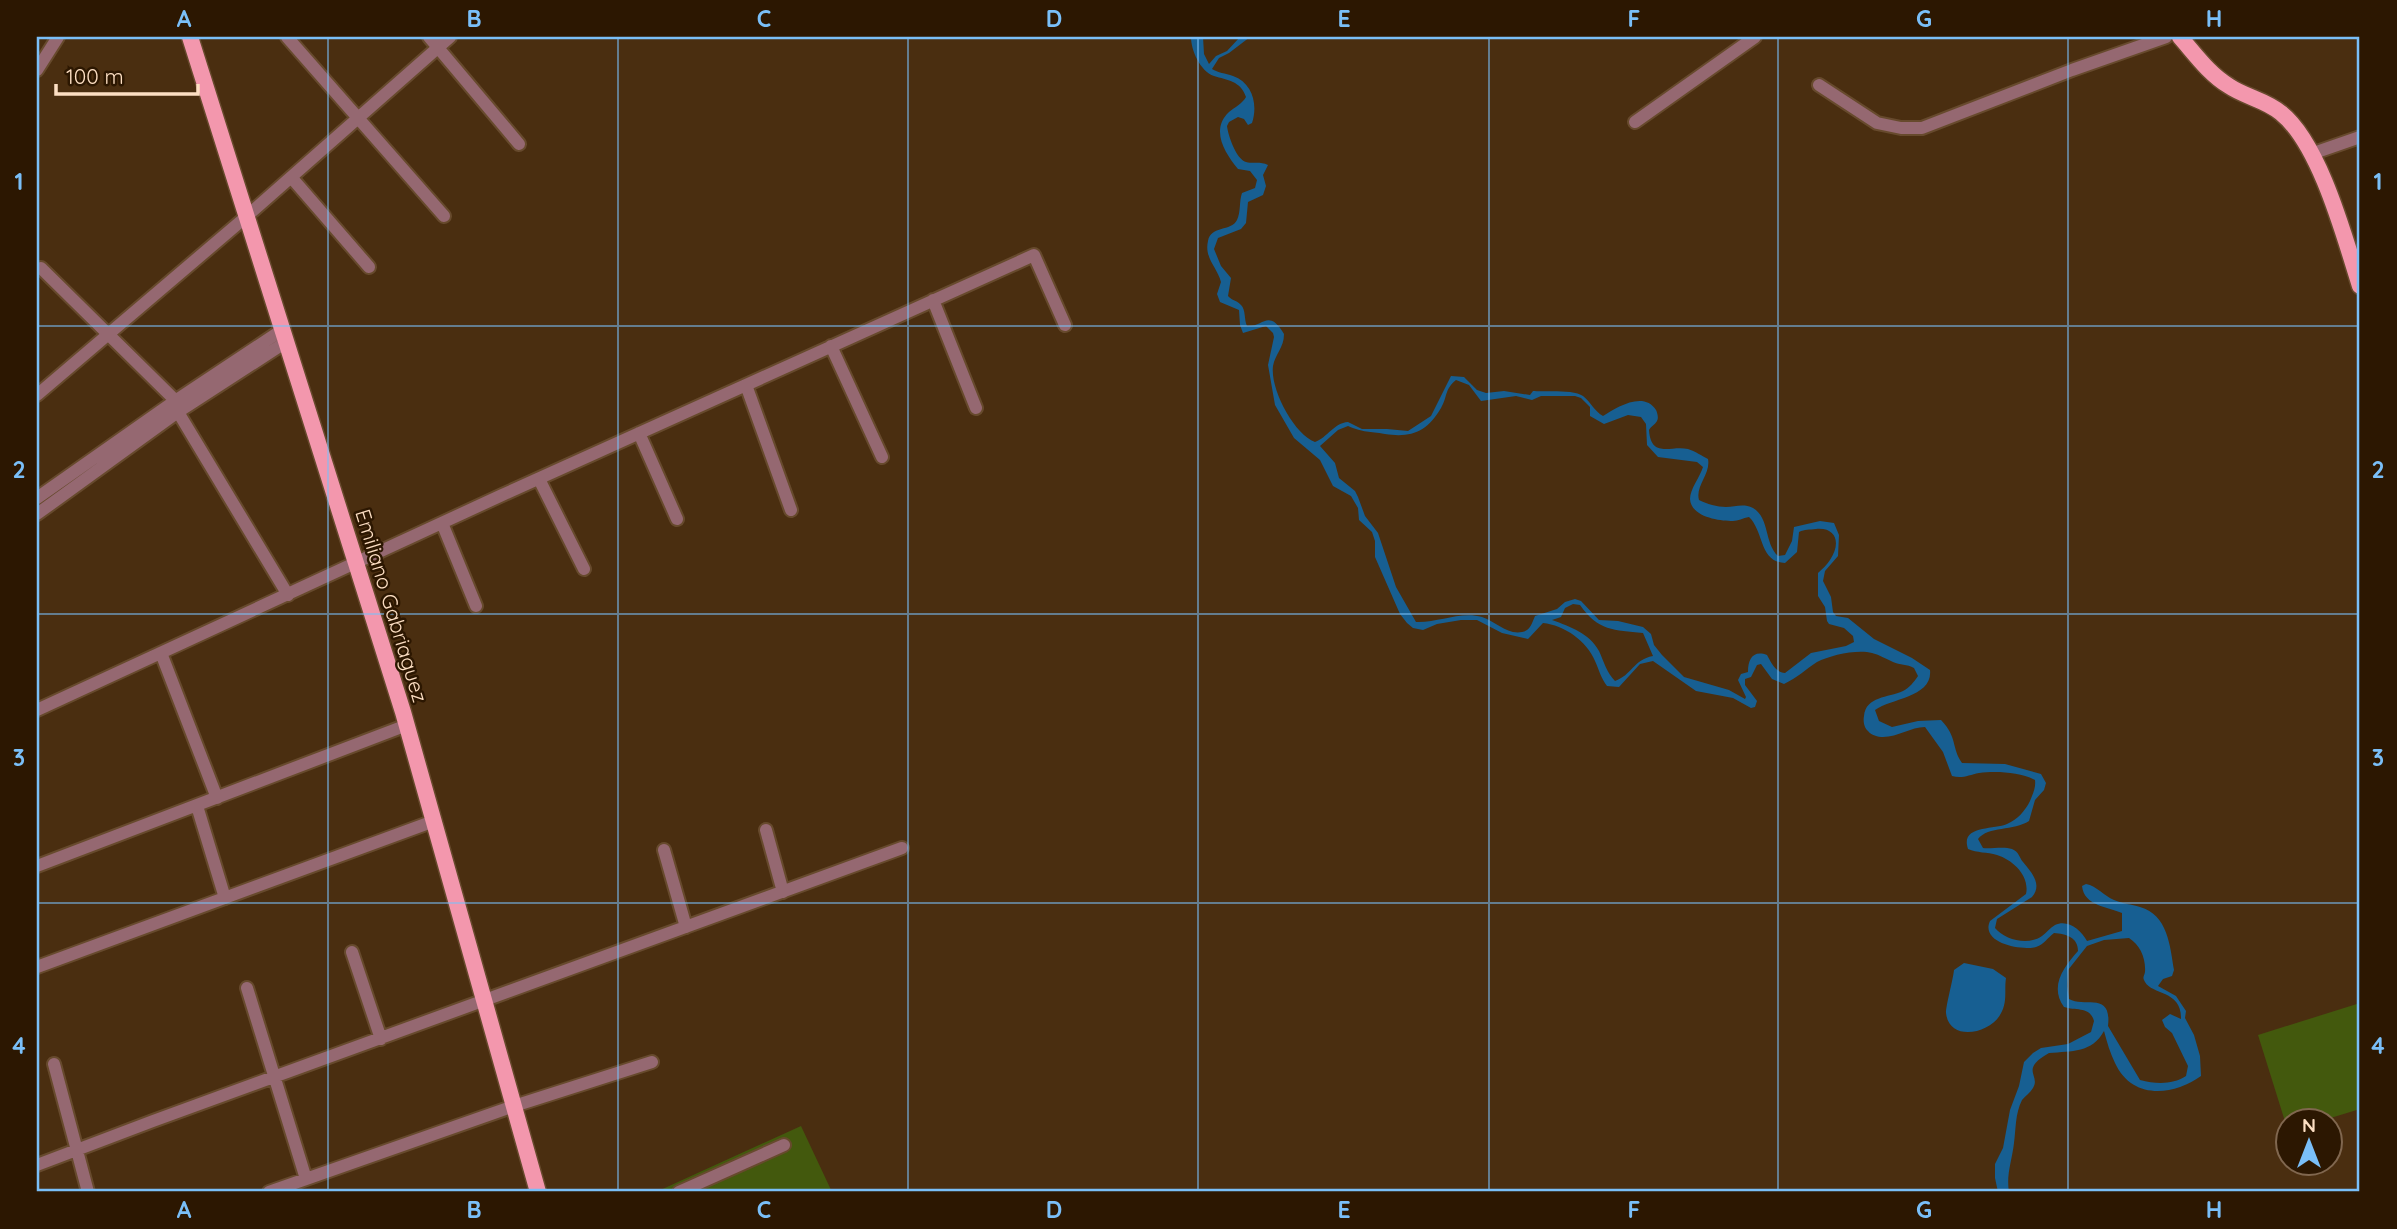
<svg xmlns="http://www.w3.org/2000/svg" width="2397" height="1229" font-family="Quicksand,sans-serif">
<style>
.garden{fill:#43590d}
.water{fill:#175f92;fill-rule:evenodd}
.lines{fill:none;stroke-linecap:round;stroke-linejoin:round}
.minor-casing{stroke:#674a2d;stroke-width:16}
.major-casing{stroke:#674a2d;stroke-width:19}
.minor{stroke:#956871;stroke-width:12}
.major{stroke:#f397ad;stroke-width:16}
.grid{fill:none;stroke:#7abff8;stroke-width:2;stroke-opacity:0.55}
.labels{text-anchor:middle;stroke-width:5;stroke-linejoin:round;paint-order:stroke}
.street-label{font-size:21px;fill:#fddfc3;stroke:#2c1701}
.neatline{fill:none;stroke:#7abff8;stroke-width:2.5}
.grid-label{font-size:23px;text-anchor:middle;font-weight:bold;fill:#7abff8}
</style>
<rect width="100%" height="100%" fill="#4a2e10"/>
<path class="garden" d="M2360,1003V1109L2324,1120H2288V1131L2258,1035Z
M801,1126L832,1192H656Z"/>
<path class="water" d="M1191,37H1203L1204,54L1209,64L1216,56L1227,51L1240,37H1250L1229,53L1219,58L1212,69C1218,73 1225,73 1233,76C1253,83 1258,105 1252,123L1248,125L1244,119L1238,117L1229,122L1227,126C1228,135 1236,159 1246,162C1254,164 1260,161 1268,165L1263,175L1266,186L1263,195L1248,202L1246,223L1241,229L1218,238L1214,249L1221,266L1231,278L1228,296C1232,301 1237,300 1241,305C1246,310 1244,320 1247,326C1264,327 1268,308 1284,334C1284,348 1275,354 1273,366C1270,389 1294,434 1315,442C1328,437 1334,423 1348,422L1362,429H1387L1408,431L1431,416L1451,376L1464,377L1477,390L1486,393L1504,391L1530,395L1533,391C1545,392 1574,389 1583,396C1591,402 1594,411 1603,416C1615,408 1644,390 1656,410C1657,412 1659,418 1657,421C1655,425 1651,426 1649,430C1651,459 1671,445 1688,449C1695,451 1702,456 1708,459C1711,474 1695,486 1699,500C1707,504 1717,507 1726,507C1735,507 1743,503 1753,508C1770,518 1764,543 1778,556L1785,555L1792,541L1794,527L1820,521L1834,523L1839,535L1838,556L1825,571L1823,581L1831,597L1833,612L1836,616L1848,618L1874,639L1912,658L1930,670C1933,697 1892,698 1875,710L1879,721L1892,727L1918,721L1941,720C1958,738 1951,747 1962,763L2005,764L2041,774L2046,783L2044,790L2035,800L2029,821C2014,831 1988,826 1978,839L1983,848C1991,849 2004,846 2012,849C2019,852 2019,857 2023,862C2031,872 2043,884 2032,897L1997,919L1995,928C2005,940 2028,946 2042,936C2046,933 2050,928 2055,925C2068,919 2081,930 2087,941L2122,931V913C2108,907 2084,906 2082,886L2086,884C2097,886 2104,896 2114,900C2123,904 2131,904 2140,907C2168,915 2170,946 2174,970L2172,976L2163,979L2158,986L2176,996L2186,1011L2185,1018L2194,1035L2200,1056L2201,1076C2173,1096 2132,1100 2115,1063C2110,1053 2107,1042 2104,1031C2092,1053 2072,1051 2049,1053C2019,1070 2041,1075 2033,1088C2030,1093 2025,1096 2022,1100C2015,1114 2016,1129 2014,1143C2012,1161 2006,1174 2009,1192H1998L1995,1178V1164L2003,1148L2010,1110L2019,1086L2024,1062L2033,1053L2041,1048L2068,1044L2091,1032L2094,1021C2090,1006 2076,1011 2064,1007C2049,986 2064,967 2078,951C2078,937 2066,934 2054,933C2047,938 2045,944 2036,947C2021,951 1980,943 1990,921L2026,894C2030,876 2013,860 1997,855C1987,852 1977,853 1968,849C1960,825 1993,830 2007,824C2018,819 2025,811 2030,801C2033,793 2036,788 2035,780C2020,772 1996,771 1979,773C1969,775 1962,779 1952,776L1943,752L1925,727C1911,727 1898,737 1883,737C1878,737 1871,735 1868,731C1864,728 1863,721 1864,716C1866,696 1888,698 1903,691C1909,688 1914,682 1918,676L1914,668C1907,664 1900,665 1893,662C1886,659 1880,655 1872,653C1858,649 1830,655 1817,662C1806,669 1797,678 1784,684L1772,679L1761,664L1757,665L1751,677L1745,679V685L1757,701L1755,707L1751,708L1733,698L1696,691L1653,661L1640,664L1619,687L1607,686C1601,678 1599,670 1595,661C1587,641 1564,625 1543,623L1528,639L1502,633L1477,620H1461L1437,624L1423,630L1413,628L1407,623L1400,614L1375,557V541L1372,532L1359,520L1358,508L1351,496L1333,486L1320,460L1294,438L1275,405L1268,365L1274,337L1273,333L1266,326L1243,333L1240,325L1239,310L1220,302L1217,294L1221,282C1217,267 1204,258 1208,241C1211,225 1231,232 1237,220C1241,212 1239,201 1242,193L1255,188L1257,180L1250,171L1238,169C1225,153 1210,130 1229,112C1235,107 1242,104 1246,97C1241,81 1227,80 1214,76C1200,71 1191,50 1191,37ZM1456,380L1469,385L1481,401L1516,396L1532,400L1541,396H1575L1581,398L1590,407V416L1604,424L1628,415L1641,417L1646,424L1647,445L1658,457L1697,462L1703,467C1700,477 1690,489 1690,499C1691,517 1719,521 1733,521C1738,521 1743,518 1749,517C1764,531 1759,562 1785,563L1797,552L1799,532C1805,529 1809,530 1816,529C1837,527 1841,544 1830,560C1827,565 1822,569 1818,573V596L1825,607L1827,621L1829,624L1844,628L1853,636L1854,642L1846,646L1811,653L1785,673C1775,672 1771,662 1767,655C1753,650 1748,659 1748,672L1741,674L1738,680L1746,697L1745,699L1729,690L1684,677L1662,655L1654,645L1651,634L1643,627L1618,621L1599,620L1581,601L1575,599L1565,602L1557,609L1535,616C1532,623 1530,631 1522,632C1507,635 1495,621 1482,617C1460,611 1438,623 1416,622L1396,587L1378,533L1365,516L1358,497L1355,491L1339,478L1335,463L1320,446L1338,430L1348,426C1364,433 1369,431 1385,434C1411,438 1427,432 1441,408C1448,396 1444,390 1456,380ZM1573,604L1580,605C1598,631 1614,630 1643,633L1653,656C1633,660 1632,675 1615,681C1607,673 1604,662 1599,651C1589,633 1571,627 1552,620L1561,617L1565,608ZM2129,938C2140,945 2146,958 2145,972C2144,977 2142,977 2145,982C2152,995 2182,990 2181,1019L2170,1014L2162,1020L2165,1027L2172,1033L2188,1066L2186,1076C2172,1085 2156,1084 2140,1080L2108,1026C2112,991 2085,1008 2069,999L2067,986L2068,970L2087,946L2104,940Z
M1964,963L1993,969L2006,978C2004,991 2008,1002 2000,1015C1989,1034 1949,1042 1946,1013C1946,1005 1953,980 1954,970Z"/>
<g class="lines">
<g class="minor-casing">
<path id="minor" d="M287,37L444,216
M429,37L519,144
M37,70L58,37
M1819,85L1877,123L1901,128H1922L2072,70L2166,37
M1635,122L1755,37
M2311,154L2360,137
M291,177L369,267
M41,268L181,406
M933,300L976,408
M831,346L882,457
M746,385L791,510
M37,395L247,216L450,37
M178,412L288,595
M639,433L677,519
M539,479L584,569
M37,498L175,401L282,330
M37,514L178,412L286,342
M442,523L476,606
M161,653L217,798
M37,710L500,496L1034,255L1065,325
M197,806L225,898
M766,830L783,892
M664,850L686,927
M37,866L407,725
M352,952L381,1039
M37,967L434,821
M247,988L306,1179
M54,1064L88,1192
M37,1165L153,1121L902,848
M269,1192L514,1106L652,1062
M679,1192L784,1145"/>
</g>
<g class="major-casing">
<path id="major" d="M190,37L403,712L538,1192
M2180,37C2195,54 2209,74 2229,86C2245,97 2266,100 2281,113C2320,144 2345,239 2360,286"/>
</g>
<use href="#minor" class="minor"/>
<use href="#major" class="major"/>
</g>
<path class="grid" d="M328,37V1192M618,37V1192M908,37V1192M1198,37V1192M1489,37V1192M1778,37V1192M2068,37V1192M37,326H2360M37,614H2360M37,903H2360"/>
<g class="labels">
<g class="street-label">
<text transform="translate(391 606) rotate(73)" y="7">Emiliano Gabriaguez</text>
</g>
</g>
<rect width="2397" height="1229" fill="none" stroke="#2c1701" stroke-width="77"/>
<g transform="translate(2309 1142)"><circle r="33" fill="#2c1701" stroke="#80674f" stroke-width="2"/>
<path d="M0-5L12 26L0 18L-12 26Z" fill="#7abff8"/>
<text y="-10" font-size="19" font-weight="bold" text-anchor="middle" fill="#fddfc3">N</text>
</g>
<path d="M56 84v10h142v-10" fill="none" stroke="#fddfc3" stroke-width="3.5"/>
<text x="66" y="84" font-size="21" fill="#fddfc3" stroke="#2c1701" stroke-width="5" paint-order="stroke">100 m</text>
<rect x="38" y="38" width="2320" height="1152" class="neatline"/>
<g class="grid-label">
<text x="184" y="27">A</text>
<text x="474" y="27">B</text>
<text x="764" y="27">C</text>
<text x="1054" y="27">D</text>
<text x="1344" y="27">E</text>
<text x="1634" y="27">F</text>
<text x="1924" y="27">G</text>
<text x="2214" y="27">H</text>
<text x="19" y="190">1</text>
<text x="2378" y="190">1</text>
<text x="19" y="478">2</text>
<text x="2378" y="478">2</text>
<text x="19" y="766">3</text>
<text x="2378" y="766">3</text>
<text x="19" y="1054">4</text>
<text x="2378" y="1054">4</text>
<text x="184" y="1218">A</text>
<text x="474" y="1218">B</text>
<text x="764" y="1218">C</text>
<text x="1054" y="1218">D</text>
<text x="1344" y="1218">E</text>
<text x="1634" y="1218">F</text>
<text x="1924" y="1218">G</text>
<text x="2214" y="1218">H</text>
</g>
</svg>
